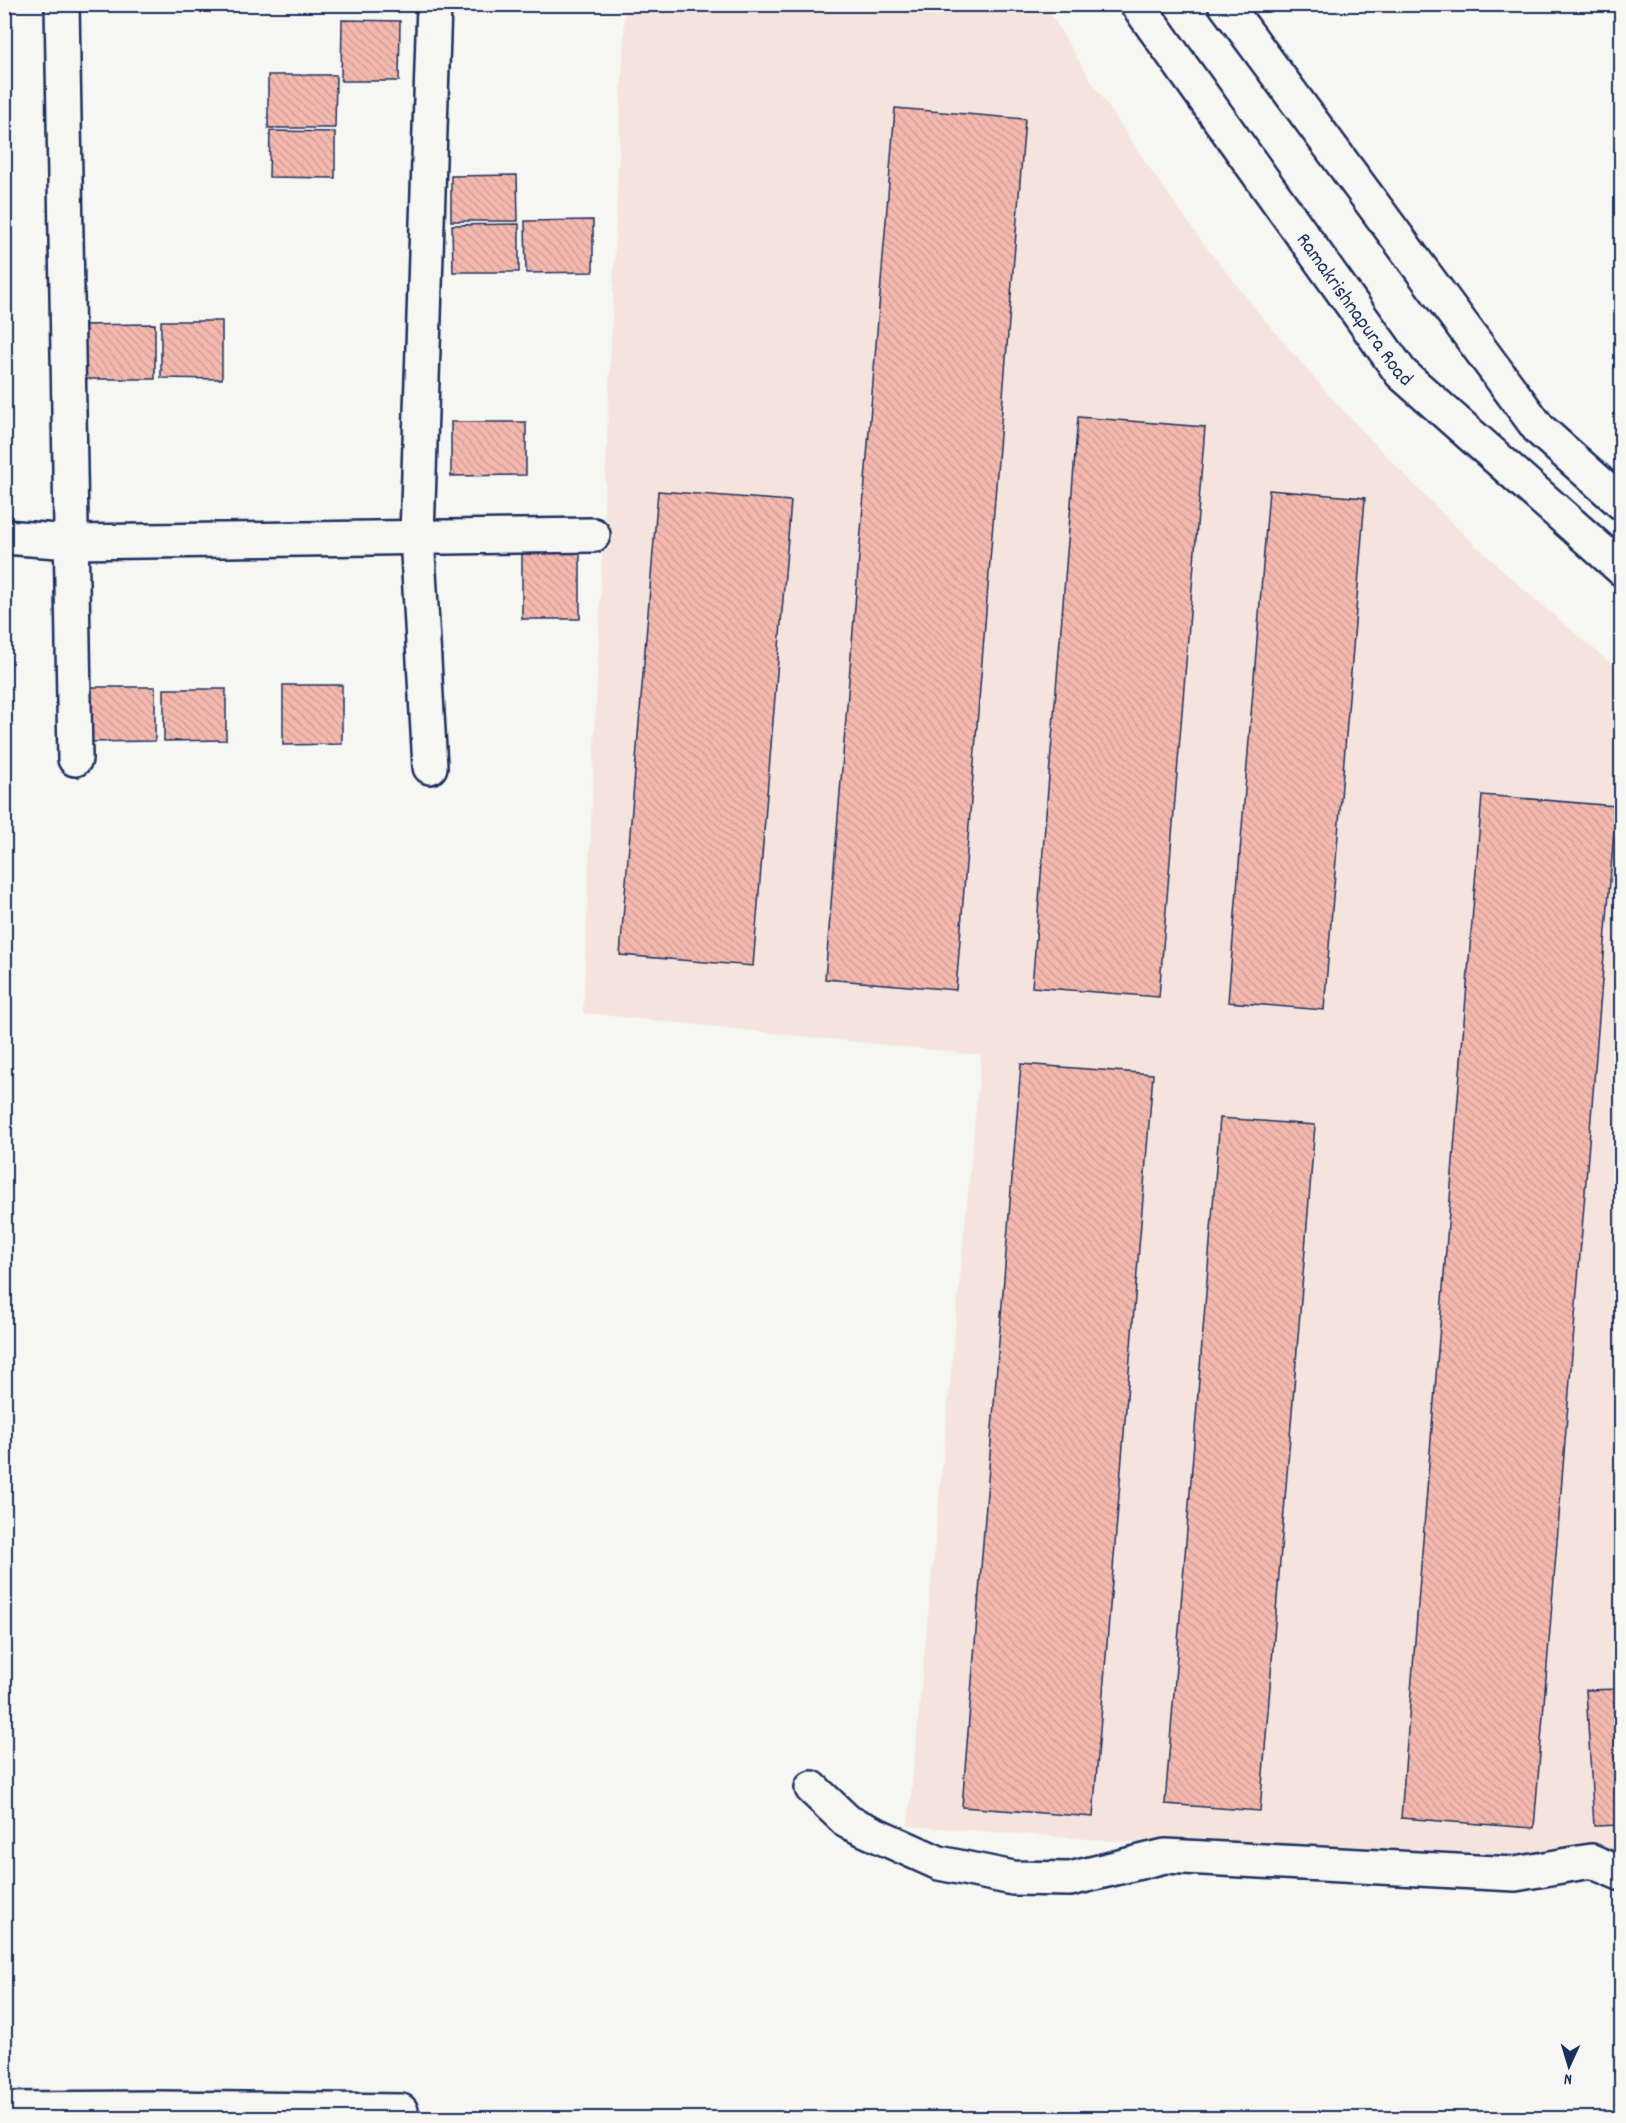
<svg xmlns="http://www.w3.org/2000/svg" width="1626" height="2123" font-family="Dekko,sans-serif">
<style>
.built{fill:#f5e4de}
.building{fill:url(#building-back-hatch);stroke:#1b2f5e;stroke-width:1.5}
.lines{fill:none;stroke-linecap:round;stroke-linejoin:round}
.minor-casing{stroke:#1b2f5e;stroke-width:38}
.minor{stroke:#f6f6f2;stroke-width:33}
.labels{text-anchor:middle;stroke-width:4.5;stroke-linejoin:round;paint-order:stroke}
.street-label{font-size:21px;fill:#1b2f5e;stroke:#f6f6f2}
</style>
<defs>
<pattern id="building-back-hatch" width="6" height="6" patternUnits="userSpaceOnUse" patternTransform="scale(1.5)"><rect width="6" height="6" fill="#f4b9ae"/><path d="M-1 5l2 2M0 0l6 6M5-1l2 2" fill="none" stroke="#d19f98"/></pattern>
</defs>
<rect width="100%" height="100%" fill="#f6f6f2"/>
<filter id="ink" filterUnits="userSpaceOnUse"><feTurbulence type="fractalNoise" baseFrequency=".0167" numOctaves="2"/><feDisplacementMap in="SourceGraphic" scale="12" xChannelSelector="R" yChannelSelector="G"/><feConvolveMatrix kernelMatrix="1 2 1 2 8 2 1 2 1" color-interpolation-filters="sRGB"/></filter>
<g filter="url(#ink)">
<path class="built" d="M625,5H1045L1092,82L1146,163L1203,243L1264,319L1327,393L1393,463L1460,531L1531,596L1621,672V1869L1527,1871L908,1826L981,1055L583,1013Z"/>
<path class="building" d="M342,20L400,21L399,81H341Z
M268,75H336L335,128H268Z
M895,108L1025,119L956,990L825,979Z
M270,131L335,132V178L269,177Z
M517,175L518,221H451V176Z
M593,220V272L526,273L525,221Z
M519,224V272H453L452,225Z
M161,321H222V379L161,378Z
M155,324V379H77L76,325Z
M1078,417L1205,427L1159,997L1032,987Z
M451,422H526V475L451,476Z
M1269,490L1365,498L1324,1010L1228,1002Z
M658,491L791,501L753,966L620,955Z
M522,542H580V619H522Z
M283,685H342V744L283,745Z
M84,687H155V741L84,742Z
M164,689H226V740L164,741Z
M1482,795L1616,806L1534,1828L1401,1818Z
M1021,1064L1153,1074L1093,1817L962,1807Z
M1220,1118L1315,1125L1260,1811L1165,1804Z
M1622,1689V1825L1594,1826L1586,1690Z"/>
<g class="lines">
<g class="minor-casing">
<g id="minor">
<path d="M62,4L75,759"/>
<path id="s1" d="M1137,4L1401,373L1622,569"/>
<path d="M1225,4L1539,429L1622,503"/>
<path d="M4,537L71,542L593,535"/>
<path d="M430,767L417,536L434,4"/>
<path d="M812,1788L848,1822L939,1863L1013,1878L1070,1879L1165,1856L1515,1874L1591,1861L1622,1874"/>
<path d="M4,2109L158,2108L401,2111L400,2118"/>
</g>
</g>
<use href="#minor" class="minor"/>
</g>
</g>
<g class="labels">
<g class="street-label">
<text dy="7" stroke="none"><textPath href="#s1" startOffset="375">Ramakrishnapura Road</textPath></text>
</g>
</g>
<rect width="1626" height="2123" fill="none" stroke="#f6f6f2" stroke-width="24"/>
<rect x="12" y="12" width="1602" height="2099" fill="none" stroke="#1b2f5e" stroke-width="2" filter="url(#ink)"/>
<g transform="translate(1569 2066) rotate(184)" stroke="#f6f6f2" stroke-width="4.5" paint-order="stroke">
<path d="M0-4.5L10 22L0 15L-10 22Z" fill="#1b2f5e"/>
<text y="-9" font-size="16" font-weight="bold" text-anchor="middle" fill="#1b2f5e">N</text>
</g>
</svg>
